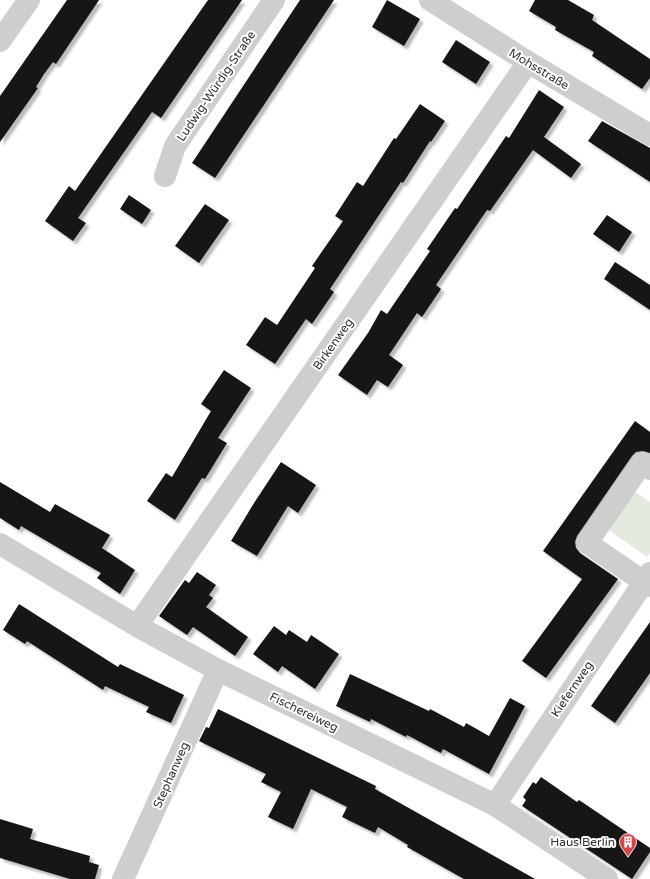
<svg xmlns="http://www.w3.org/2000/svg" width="650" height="879" font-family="'Varela Round',sans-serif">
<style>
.green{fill:#e4eade}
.building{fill:#181818;filter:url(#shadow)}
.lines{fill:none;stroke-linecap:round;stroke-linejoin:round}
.minor{stroke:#cecece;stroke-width:22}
.labels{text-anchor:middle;stroke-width:4;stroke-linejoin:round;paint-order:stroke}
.street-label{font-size:12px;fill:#313131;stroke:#fff}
.poi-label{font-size:12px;fill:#313131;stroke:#fff;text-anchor:end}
</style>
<defs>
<filter id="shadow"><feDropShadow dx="3.5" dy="3.5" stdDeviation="1" flood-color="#0004"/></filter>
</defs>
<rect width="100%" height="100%" fill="#fff"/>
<path class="green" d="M634,491L650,502V553L647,557L607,529Z"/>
<path class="building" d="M67,0H99L56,64L53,62L44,74L36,87L38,88L0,142V96Z
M208,0H242L161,118L152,112L78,218L86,223L73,241L45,221L69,186L75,191Z
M300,0H334L215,178L192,163Z
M387,0L420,19L404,46L372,27Z
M535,0H568L594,15L592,20L650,59V78L642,89L592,56L594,52L555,30L556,27L529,11Z
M456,40L490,62L476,84L442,62Z
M539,90L564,107L544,137L581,164L571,178L533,150L490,211L487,210L436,285L441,289L422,317L417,313L389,355L403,365L388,387L377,380L367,395L338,375L368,333L381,310L387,314L430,251L427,249L455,208L457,209L506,136L509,138Z
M420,104L445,121L431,142L430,141L403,183L401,182L330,289L334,292L312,324L306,319L275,364L246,345L265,317L277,325L315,268L312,266L343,221L335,216L357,182L363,186L394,138L396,139Z
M602,121L650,148V182L588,141Z
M129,195L151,210L142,224L120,209Z
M205,204L229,220L199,263L175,246Z
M607,215L632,232L619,252L593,234Z
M615,262L650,285V310L604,279Z
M224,370L251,388L218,438L227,443L205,479L202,478L175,520L147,501L166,473L172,477L211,411L201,404Z
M635,421L650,432V453L643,451L636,452L632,456L577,536L575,542L576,548L580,553L618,579L546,678L522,661L582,579L543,551Z
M281,462L316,485L298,513L288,506L257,556L231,541L254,503Z
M0,482L50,512L55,504L110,535L102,548L135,570L120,594L97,578L101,573L21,526L19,530L0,518Z
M197,572L216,585L209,595L213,598L206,607L248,637L235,656L193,627L187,635L159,616L185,580L189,583Z
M19,604L118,667L120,664L184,695L171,723L146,712L149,707L105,686L103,690L27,641L25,644L3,630Z
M650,622V673L615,723L591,706Z
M274,626L286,635L289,630L307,642L311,635L339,654L315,689L282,666L278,672L253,654Z
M350,674L429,711L430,709L464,727L466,723L489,736L510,698L525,706L489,774L443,749L441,753L407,735L406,737L371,719L370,722L336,706Z
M218,709L376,786L375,789L535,879H464L407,847L408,845L378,827L375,833L342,817L347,807L311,789L293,829L268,817L281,792L261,782L266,774L199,741L206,727L209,728Z
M541,777L577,802L579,800L650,848V852L632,879L522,806L526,800L523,797L533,782L536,784Z
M0,819L33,829L30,839L90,856L89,862L99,865L95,879H70L0,858Z"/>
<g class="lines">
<path class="minor" d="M430,0L528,62L650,135
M0,41L29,0
M165,176L175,146L274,0
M650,469L642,463L587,543L650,586
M0,544L137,626L218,670L495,805L607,879
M137,626L528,62
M495,805L650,573
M123,879L218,670"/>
</g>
<defs>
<g id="building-pin" transform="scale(0.9)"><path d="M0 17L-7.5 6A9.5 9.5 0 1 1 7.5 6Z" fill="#d84447" stroke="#fff"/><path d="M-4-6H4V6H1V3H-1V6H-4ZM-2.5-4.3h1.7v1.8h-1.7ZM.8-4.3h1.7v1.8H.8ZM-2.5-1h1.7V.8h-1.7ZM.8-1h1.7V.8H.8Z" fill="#fff"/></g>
</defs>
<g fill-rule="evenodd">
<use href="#building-pin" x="628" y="842"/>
</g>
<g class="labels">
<g class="street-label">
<text transform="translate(539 69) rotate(31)" y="4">Mohsstraße</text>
<text transform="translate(216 86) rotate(-56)" y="4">Ludwig-Würdig-Straße</text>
<text transform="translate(333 344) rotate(-55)" y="4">Birkenweg</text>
<text transform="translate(572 689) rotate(-56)" y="4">Kiefernweg</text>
<text transform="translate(304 712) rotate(26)" y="4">Fischereiweg</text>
<text transform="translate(171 775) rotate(-66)" y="4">Stephanweg</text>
</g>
<g class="poi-label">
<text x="615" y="846">Haus Berlin</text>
</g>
</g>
</svg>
